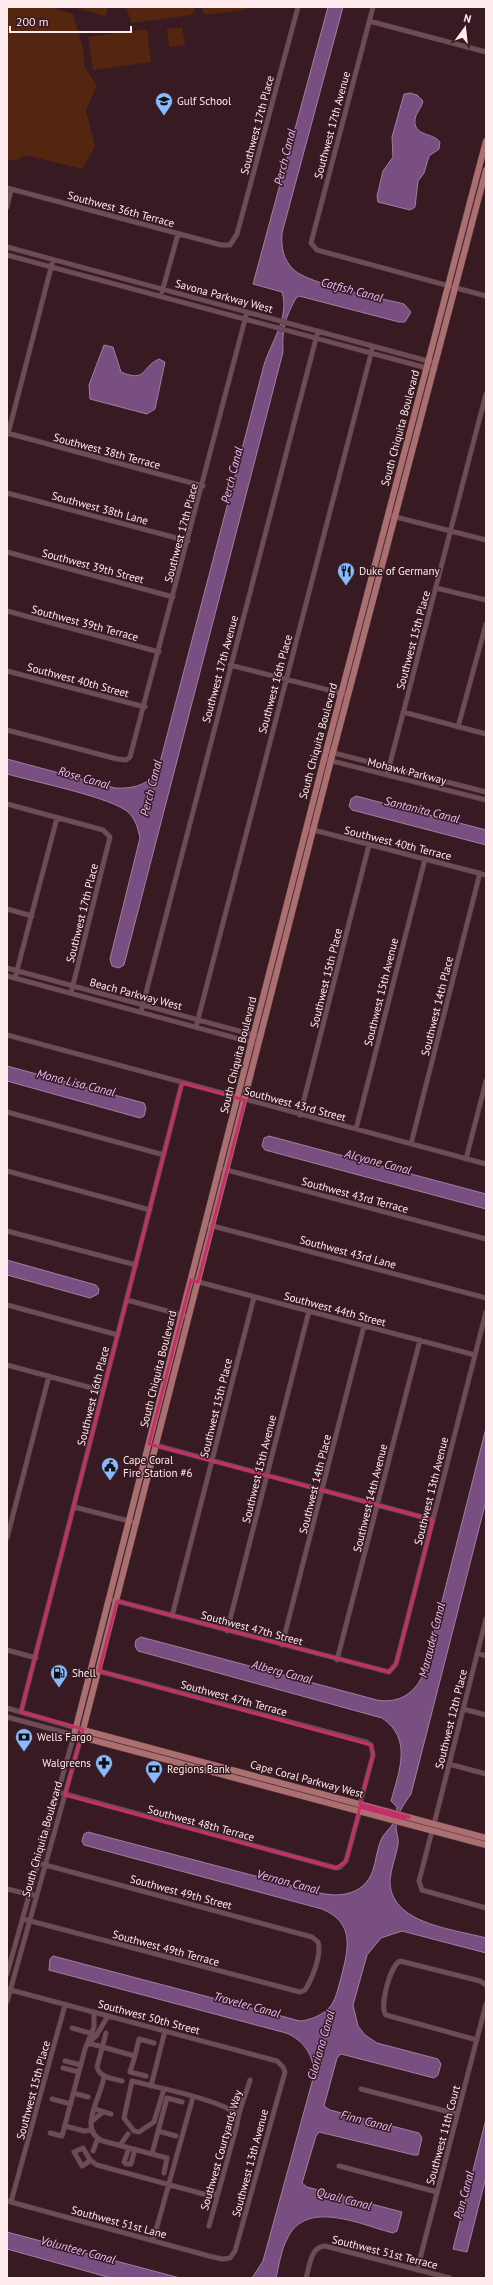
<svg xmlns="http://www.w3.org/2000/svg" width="493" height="2285" font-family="'PT Sans',sans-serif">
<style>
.green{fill:#55260f}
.water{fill:#794f82;stroke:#a17ea2}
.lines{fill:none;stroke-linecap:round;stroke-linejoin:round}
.minor-casing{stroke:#4f373e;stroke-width:5.5}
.major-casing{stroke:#4f373e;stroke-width:7}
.minor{stroke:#6e4c55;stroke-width:4.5}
.major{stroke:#ac6f6f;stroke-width:6}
.marked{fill:none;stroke:#c82d6a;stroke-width:3;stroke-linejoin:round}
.labels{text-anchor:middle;stroke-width:3;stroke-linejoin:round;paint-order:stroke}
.poi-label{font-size:11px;fill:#ffeaee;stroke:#371a22;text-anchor:start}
.street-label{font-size:11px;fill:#ffeaee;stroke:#371a22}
.water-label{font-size:12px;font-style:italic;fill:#efbcf9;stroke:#371a22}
</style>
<rect width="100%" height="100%" fill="#371a22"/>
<path class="green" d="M7,7H49L73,14C76,30 87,50 84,66L97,86L86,110L95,147L82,169L29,156H24L16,161L7,159Z
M72,7H108L106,16Z
M126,7H194L195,11L191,15L132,23Z
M202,7H247V9L206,15L203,13Z
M182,27L185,45L169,47L167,29Z
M147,29L151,62L93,70L88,37Z"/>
<path class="water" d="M328,7H343L282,233C281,247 283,260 294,270C309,284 380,298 404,304L411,312L405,322H399L299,296L296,298C285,318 282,328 283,352L124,965L119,968L112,966L110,959L140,838C138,829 136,820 129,813C115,798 31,781 7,774V759L115,788C133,789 148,785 158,770L264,365C271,342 290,317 282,292L253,284Z
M410,93L417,95L423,101C422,108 416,112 415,119C413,137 433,132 440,142L439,149L429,156L424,173L418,181L415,207L410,210L378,202L377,196L383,171L393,157L392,137L404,94Z
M104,345L113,347L121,372C147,383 141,367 159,359L165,362L155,409L147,414L90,399L89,385Z
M356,796L486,830V845L352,810L349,806L351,799Z
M7,1066L144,1103L146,1108L144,1116L140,1118L7,1081Z
M269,1136L486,1194V1209L265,1150L262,1146L264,1138Z
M7,1260L96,1285L99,1289L98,1294L90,1298L7,1275Z
M486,1428V1501L411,1794C405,1803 396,1814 396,1827C396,1832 399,1838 398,1845C396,1856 391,1868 390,1880C389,1924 454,1929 486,1938V1953L402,1931L381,1938L367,1955L353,2005L358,2026L365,2035L377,2043L438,2059L441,2064L438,2075L434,2078L341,2054L337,2058L324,2106L330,2110L419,2133L422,2138L418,2155H414L319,2132L316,2136L302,2183L307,2187L402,2212L397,2231L393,2233C361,2225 306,2198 287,2239C281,2251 279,2265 276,2278H252L263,2261L314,2075C314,2056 304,2040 286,2033L49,1970L50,1959L53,1956L300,2021C310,2020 320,2016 328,2009C336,2001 338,1988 341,1978C348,1950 356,1923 322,1909L84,1845L82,1841L84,1834L88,1832L320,1893C341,1898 365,1894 373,1870C376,1861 377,1849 381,1840C383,1834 389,1830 392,1825C395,1821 396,1813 397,1807L391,1801C399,1771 413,1739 382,1718L138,1651L135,1646L136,1640L141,1637L377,1700C399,1704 416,1693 424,1672Z
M486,2119V2177L467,2252L453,2249Z
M7,2232L180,2278H111L7,2249Z"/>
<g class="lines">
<g class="minor-casing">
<path id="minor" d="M373,7L311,243L317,250L486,296
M369,21L486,52
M7,188L221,245H230L237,234L298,7
M7,207L11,190
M7,247L435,363
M7,255L434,370
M162,292L178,234
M7,433L203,486
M8,434L53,260
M7,493L188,541
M388,515L486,540
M7,552L173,597
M436,588L486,600
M7,611L159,652
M230,665L348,695
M7,671L145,707
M403,712L486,734
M458,727L486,624
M7,730L117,759L126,760L130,757L247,312
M326,751L486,792
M324,759L486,800
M387,775L486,394
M7,804L103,830L110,837L71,993
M306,828L486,875
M7,909L32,916
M7,968L261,1037
M7,976L254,1043
M15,978L57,818
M141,1012L318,331
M196,1027L373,346
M7,1035L486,1164
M7,1112L164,1155
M300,1115L369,845
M356,1129L425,859
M411,1144L480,873
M466,1159L486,1081
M223,1169L486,1239
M7,1171L150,1210
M209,1225L486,1298
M7,1231L136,1265
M195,1281L475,1355
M127,1300L189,1317
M7,1305L118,1335
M7,1365L103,1391
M155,1445L433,1520
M74,1507L137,1523
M7,1538L49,1376
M113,1600L389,1672L396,1664L486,1312
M172,1616L254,1297
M227,1631L309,1311
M282,1645L364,1326
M7,1650L36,1658
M477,1653L486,1656
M337,1660L420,1340
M91,1669L366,1742L371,1745L373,1755L360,1804
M7,1708L83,1730L7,2002
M463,1709L486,1715
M21,1712L182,1083
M7,1717L74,1735L7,1974
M449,1764L486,1774
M58,1792L336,1868L340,1867L346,1861L360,1810H371
M434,1824L486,1619
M432,1831L419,1881L422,1890L486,1908
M7,1889L33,1895
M23,1919L300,1992L305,1990C312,1979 322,1955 318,1942L312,1937L38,1863
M7,1989L277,2061L283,2067L285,2072L235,2251L230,2258L222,2259L209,2256L7,2201
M72,2028L93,2034
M106,2033L97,2067C100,2078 112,2078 122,2081
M477,2040L386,2015C379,2007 390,1966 400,1961L480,1981L486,1985
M88,2043L135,2056L139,2039L154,2043
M88,2043L96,2036L108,2016
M135,2056L130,2072L146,2076
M65,2061L81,2065
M63,2068L79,2072
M104,2076C103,2094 76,2130 103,2141L167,2158L164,2173
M151,2086L165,2031
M164,2089L154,2122L139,2132L134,2131L124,2118L132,2081C155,2087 222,2100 238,2115
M361,2089L457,2114
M73,2093L88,2097
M52,2099L71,2104
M95,2109L111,2114
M91,2122L103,2112
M65,2126L84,2131L92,2130
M158,2131L176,2136
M50,2133L62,2136L85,2049L94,2027V2012
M120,2145L128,2134
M129,2148L124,2162L126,2164H131L135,2149
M93,2151L98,2138
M152,2154L167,2098L182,2102
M90,2161L82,2166L74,2152L83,2148L90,2160L97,2165L207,2195L218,2194
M339,2166L437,2192
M11,2202L65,2005
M209,2226L237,2125C238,2110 246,2095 250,2080
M153,2241L193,2097
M417,2270L486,2004
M306,2278C310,2266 310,2247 325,2246L450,2278"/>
</g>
<g class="major-casing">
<path id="major" d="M486,141L324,759L74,1735L486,1845
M486,170L331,760L83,1730L486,1838"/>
</g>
<use href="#minor" class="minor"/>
<use href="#major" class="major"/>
</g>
<path class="marked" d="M182,1083L245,1100L198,1282L191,1280L149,1444L433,1520L396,1664L389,1672L117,1601L99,1671L371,1745L373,1755L360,1804L409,1817L401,1818L360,1807L346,1861L336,1868L65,1795L83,1729L21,1712Z"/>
<defs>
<g id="school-pin" transform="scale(0.9)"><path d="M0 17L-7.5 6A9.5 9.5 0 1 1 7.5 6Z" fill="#8bbafc" stroke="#371a22"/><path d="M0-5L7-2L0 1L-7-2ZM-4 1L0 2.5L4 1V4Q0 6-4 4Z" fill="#111"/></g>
<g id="restaurant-pin" transform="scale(0.9)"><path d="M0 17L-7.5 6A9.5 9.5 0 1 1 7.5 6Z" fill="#8bbafc" stroke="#371a22"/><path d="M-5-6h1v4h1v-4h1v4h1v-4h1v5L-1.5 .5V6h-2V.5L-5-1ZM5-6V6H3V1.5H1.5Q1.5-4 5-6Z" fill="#111"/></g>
<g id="civic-pin" transform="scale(0.9)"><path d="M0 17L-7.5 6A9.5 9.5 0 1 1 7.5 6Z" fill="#8bbafc" stroke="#371a22"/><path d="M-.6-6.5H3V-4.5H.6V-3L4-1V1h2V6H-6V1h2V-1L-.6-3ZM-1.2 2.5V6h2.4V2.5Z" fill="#111"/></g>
<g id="fuel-pin" transform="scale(0.9)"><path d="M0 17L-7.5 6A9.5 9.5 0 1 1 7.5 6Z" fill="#8bbafc" stroke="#371a22"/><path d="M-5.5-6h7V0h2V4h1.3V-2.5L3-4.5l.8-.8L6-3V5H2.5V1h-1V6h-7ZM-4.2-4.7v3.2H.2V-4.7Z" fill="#111"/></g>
<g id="bank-pin" transform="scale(0.9)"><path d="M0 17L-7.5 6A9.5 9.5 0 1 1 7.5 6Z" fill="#8bbafc" stroke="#371a22"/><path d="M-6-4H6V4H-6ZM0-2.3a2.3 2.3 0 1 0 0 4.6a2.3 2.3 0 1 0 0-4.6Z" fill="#111"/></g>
<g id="pharmacy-pin" transform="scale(0.9)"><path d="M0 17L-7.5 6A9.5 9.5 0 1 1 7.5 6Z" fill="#8bbafc" stroke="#371a22"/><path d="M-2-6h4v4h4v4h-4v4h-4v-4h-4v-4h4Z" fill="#111"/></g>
</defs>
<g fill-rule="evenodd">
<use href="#school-pin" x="164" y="101"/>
<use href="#restaurant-pin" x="346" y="571"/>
<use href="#civic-pin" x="110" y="1466"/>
<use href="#fuel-pin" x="59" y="1673"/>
<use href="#bank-pin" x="24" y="1737"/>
<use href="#pharmacy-pin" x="104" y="1763"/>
<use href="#bank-pin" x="154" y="1769"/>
</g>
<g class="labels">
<g class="poi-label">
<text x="177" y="105">Gulf School</text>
<text x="359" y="575">Duke of Germany</text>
<text x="123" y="1464">Cape Coral<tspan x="123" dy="13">Fire Station #6</tspan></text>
<text x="72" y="1677">Shell</text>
<text x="37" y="1741">Wells Fargo</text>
<text x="91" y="1767" text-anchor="end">Walgreens</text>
<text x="167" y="1773">Regions Bank</text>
</g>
<g class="street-label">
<text transform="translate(257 125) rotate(-75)" y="4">Southwest 17th Place</text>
<text transform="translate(332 125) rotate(-75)" y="4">Southwest 17th Avenue</text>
<text transform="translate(121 209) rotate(15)" y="4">Southwest 36th Terrace</text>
<text transform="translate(224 296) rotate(15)" y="4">Savona Parkway West</text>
<text transform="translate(400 428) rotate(-75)" y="4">South Chiquita Boulevard</text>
<text transform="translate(107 451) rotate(15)" y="4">Southwest 38th Terrace</text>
<text transform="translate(100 508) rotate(15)" y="4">Southwest 38th Lane</text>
<text transform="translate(181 533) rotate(-75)" y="4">Southwest 17th Place</text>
<text transform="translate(93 566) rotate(15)" y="4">Southwest 39th Street</text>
<text transform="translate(85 623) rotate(15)" y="4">Southwest 39th Terrace</text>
<text transform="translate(413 640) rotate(-75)" y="4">Southwest 15th Place</text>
<text transform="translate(220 669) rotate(-75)" y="4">Southwest 17th Avenue</text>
<text transform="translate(78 680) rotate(15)" y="4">Southwest 40th Street</text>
<text transform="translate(275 684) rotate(-75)" y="4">Southwest 16th Place</text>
<text transform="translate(318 741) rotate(-75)" y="4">South Chiquita Boulevard</text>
<text transform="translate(407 771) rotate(14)" y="4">Mohawk Parkway</text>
<text transform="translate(398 843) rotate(14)" y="4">Southwest 40th Terrace</text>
<text transform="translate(82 913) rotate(-76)" y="4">Southwest 17th Place</text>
<text transform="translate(326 978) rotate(-76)" y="4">Southwest 15th Place</text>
<text transform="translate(381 992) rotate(-76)" y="4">Southwest 15th Avenue</text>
<text transform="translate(136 994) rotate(15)" y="4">Beach Parkway West</text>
<text transform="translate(437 1006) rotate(-76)" y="4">Southwest 14th Place</text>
<text transform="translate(238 1055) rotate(-76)" y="4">South Chiquita Boulevard</text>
<text transform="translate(295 1104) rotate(15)" y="4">Southwest 43rd Street</text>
<text transform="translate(355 1195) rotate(15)" y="4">Southwest 43rd Terrace</text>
<text transform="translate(348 1252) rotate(15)" y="4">Southwest 43rd Lane</text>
<text transform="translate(335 1309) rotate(15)" y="4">Southwest 44th Street</text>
<text transform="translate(158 1369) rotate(-76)" y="4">South Chiquita Boulevard</text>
<text transform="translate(93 1396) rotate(-76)" y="4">Southwest 16th Place</text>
<text transform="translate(216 1408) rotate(-76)" y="4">Southwest 15th Place</text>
<text transform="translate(259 1469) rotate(-76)" y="4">Southwest 15th Avenue</text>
<text transform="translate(315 1484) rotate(-76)" y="4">Southwest 14th Place</text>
<text transform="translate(431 1491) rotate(-76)" y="4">Southwest 13th Avenue</text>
<text transform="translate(370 1498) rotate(-76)" y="4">Southwest 14th Avenue</text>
<text transform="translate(252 1628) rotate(15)" y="4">Southwest 47th Street</text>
<text transform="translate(234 1698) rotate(15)" y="4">Southwest 47th Terrace</text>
<text transform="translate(451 1719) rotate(-76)" y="4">Southwest 12th Place</text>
<text transform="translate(307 1779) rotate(15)" y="4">Cape Coral Parkway West</text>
<text transform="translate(201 1823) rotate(15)" y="4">Southwest 48th Terrace</text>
<text transform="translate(42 1839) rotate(-74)" y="4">South Chiquita Boulevard</text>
<text transform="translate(181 1892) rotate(15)" y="4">Southwest 49th Street</text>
<text transform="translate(166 1948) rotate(15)" y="4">Southwest 49th Terrace</text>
<text transform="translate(149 2017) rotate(15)" y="4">Southwest 50th Street</text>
<text transform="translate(33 2090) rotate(-75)" y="4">Southwest 15th Place</text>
<text transform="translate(443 2135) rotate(-75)" y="4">Southwest 11th Court</text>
<text transform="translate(221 2150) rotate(-74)" y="4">Southwest Courtyards Way</text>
<text transform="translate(250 2163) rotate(-75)" y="4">Southwest 13th Avenue</text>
<text transform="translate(119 2222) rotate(15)" y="4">Southwest 51st Lane</text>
<text transform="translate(385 2252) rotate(14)" y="4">Southwest 51st Terrace</text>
</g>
<g class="water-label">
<text transform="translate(285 157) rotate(-76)" y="4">Perch Canal</text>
<text transform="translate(352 290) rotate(15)" y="4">Catfish Canal</text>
<text transform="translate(232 475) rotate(-76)" y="4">Perch Canal</text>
<text transform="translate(84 778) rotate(16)" y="4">Rose Canal</text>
<text transform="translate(151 788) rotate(-76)" y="4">Perch Canal</text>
<text transform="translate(422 810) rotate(14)" y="4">Santanita Canal</text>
<text transform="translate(76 1083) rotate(14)" y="4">Mona Lisa Canal</text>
<text transform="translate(378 1162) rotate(15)" y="4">Alcyone Canal</text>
<text transform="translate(432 1640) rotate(-76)" y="4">Marauder Canal</text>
<text transform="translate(282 1672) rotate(15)" y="4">Alberg Canal</text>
<text transform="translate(288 1882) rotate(15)" y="4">Vernon Canal</text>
<text transform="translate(247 2005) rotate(15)" y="4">Traveler Canal</text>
<text transform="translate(321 2045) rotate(-74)" y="4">Gloriana Canal</text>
<text transform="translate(366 2121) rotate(15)" y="4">Finn Canal</text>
<text transform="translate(464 2195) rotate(-75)" y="4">Pan Canal</text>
<text transform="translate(344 2199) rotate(15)" y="4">Quail Canal</text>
<text transform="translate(78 2250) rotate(15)" y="4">Volunteer Canal</text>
</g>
</g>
<rect width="493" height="2285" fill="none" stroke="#ffeaee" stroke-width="16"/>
<g transform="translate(465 28) rotate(15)" stroke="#371a22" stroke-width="3" paint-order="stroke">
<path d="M0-3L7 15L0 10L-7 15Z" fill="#ffeaee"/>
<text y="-6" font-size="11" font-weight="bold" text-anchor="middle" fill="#ffeaee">N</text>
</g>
<path d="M10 26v6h121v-6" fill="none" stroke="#ffeaee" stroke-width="2"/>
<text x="16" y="26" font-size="12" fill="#ffeaee" stroke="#371a22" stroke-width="3" paint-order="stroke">200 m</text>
</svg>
